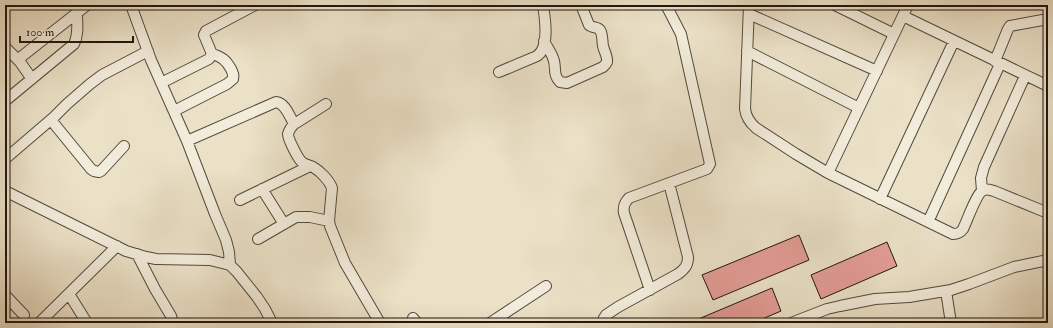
<svg xmlns="http://www.w3.org/2000/svg" width="1053" height="328" font-family="'IM FELL Double Pica',serif">
<style>
.building{fill:#e39c95;stroke:#1f160f}
.lines{fill:none;stroke-linecap:round;stroke-linejoin:round}
.minor-casing{stroke:#52493d;stroke-width:12}
.minor{stroke:#f2ecdb;stroke-width:10}
</style>
<rect width="100%" height="100%" fill="#ebe1c7"/>
<filter id="stains"><feTurbulence type="fractalNoise" baseFrequency=".005" numOctaves="4"/><feColorMatrix values="0 0 0 0 .2 0 0 0 0 .09 0 0 0 0 .02 0 0 0 .5 -.17"/></filter>
<radialGradient id="worn" r=".72"><stop offset=".6" stop-color="#630" stop-opacity="0"/><stop offset="1" stop-color="#630" stop-opacity=".3"/></radialGradient>
<path class="building" d="M799,235L809,260L713,300L702,275Z
M887,242L897,266L821,299L811,275Z
M772,288L781,311L753,323H689Z"/>
<g class="lines">
<g class="minor-casing">
<path id="minor" d="M131,5L151,60L187,141L215,214L226,240L229,252L230,265
M749,5L745,109C746,117 749,122 756,128L796,154L828,173L953,234C958,234 960,233 963,229C967,221 976,195 982,191C986,188 990,190 994,191L1048,213
M835,5L894,34
M749,14L877,71
M903,16L1048,86
M544,41C547,47 551,52 553,58C557,67 552,74 560,82L567,83L603,67C605,65 606,64 607,62C608,57 604,51 603,46C602,41 603,35 600,30C598,27 592,28 589,25L581,5
M5,47L19,61
M747,51L859,108
M995,61L1008,29L1010,26L1048,19
M499,72L537,56C550,47 545,18 543,5
M32,79L20,62L21,57L87,5
M161,83L209,59L212,54L204,35L206,31L255,5
M5,101L74,44C79,34 77,23 77,13
M174,111L227,84L233,79C234,75 233,73 231,69C226,60 222,57 212,54
M51,120L91,169L94,171L99,172L101,171L124,146
M295,123C292,126 289,130 288,134C288,139 298,159 302,162C305,165 310,165 313,167C320,171 329,180 332,188L329,221L330,226L345,263L380,323
M187,141L276,102C285,103 289,115 293,122L296,123L326,104
M5,159L54,117L67,104L90,84L102,75L148,51
M828,173L908,5
M262,189L284,224
M5,191L126,251L146,257L156,259L210,260L230,265L237,272L257,297L265,309L272,323
M982,191L981,178L984,167L1025,76
M880,199L954,41
M240,200L310,166
M928,222L1000,64
M258,239L296,217H310L329,221
M137,254L155,289L171,316L173,323
M650,290L624,213C623,207 624,203 629,198L707,169L710,164L681,34L666,5
M946,291L951,323
M69,294L87,323
M5,295L24,315
M413,318L417,323
M39,323L117,246
M490,323L546,286
M603,323L604,318L606,315L618,307L678,274C685,269 688,265 688,257L669,183
M791,323L827,309L840,306L875,299L909,297L951,290L969,284L1014,267L1048,260"/>
</g>
<use href="#minor" class="minor"/>
</g>
<rect width="1053" height="328" fill="none" stroke="#ebe1c7" stroke-width="20"/>
<rect x="6" y="6" width="1041" height="316" fill="none" stroke="#1f160f" stroke-width="2"/>
<rect x="10" y="10" width="1033" height="308" fill="none" stroke="#1f160f"/>
<path d="M20 36v6h113v-6" fill="none" stroke="#1f160f" stroke-width="2"/>
<text x="26" y="36" font-size="12" fill="#1f160f" stroke="#f2ecdb" stroke-width="3" paint-order="stroke">100 m</text>
<rect width="100%" height="100%" filter="url(#stains)"/>
<rect width="100%" height="100%" fill="url(#worn)"/>
</svg>
